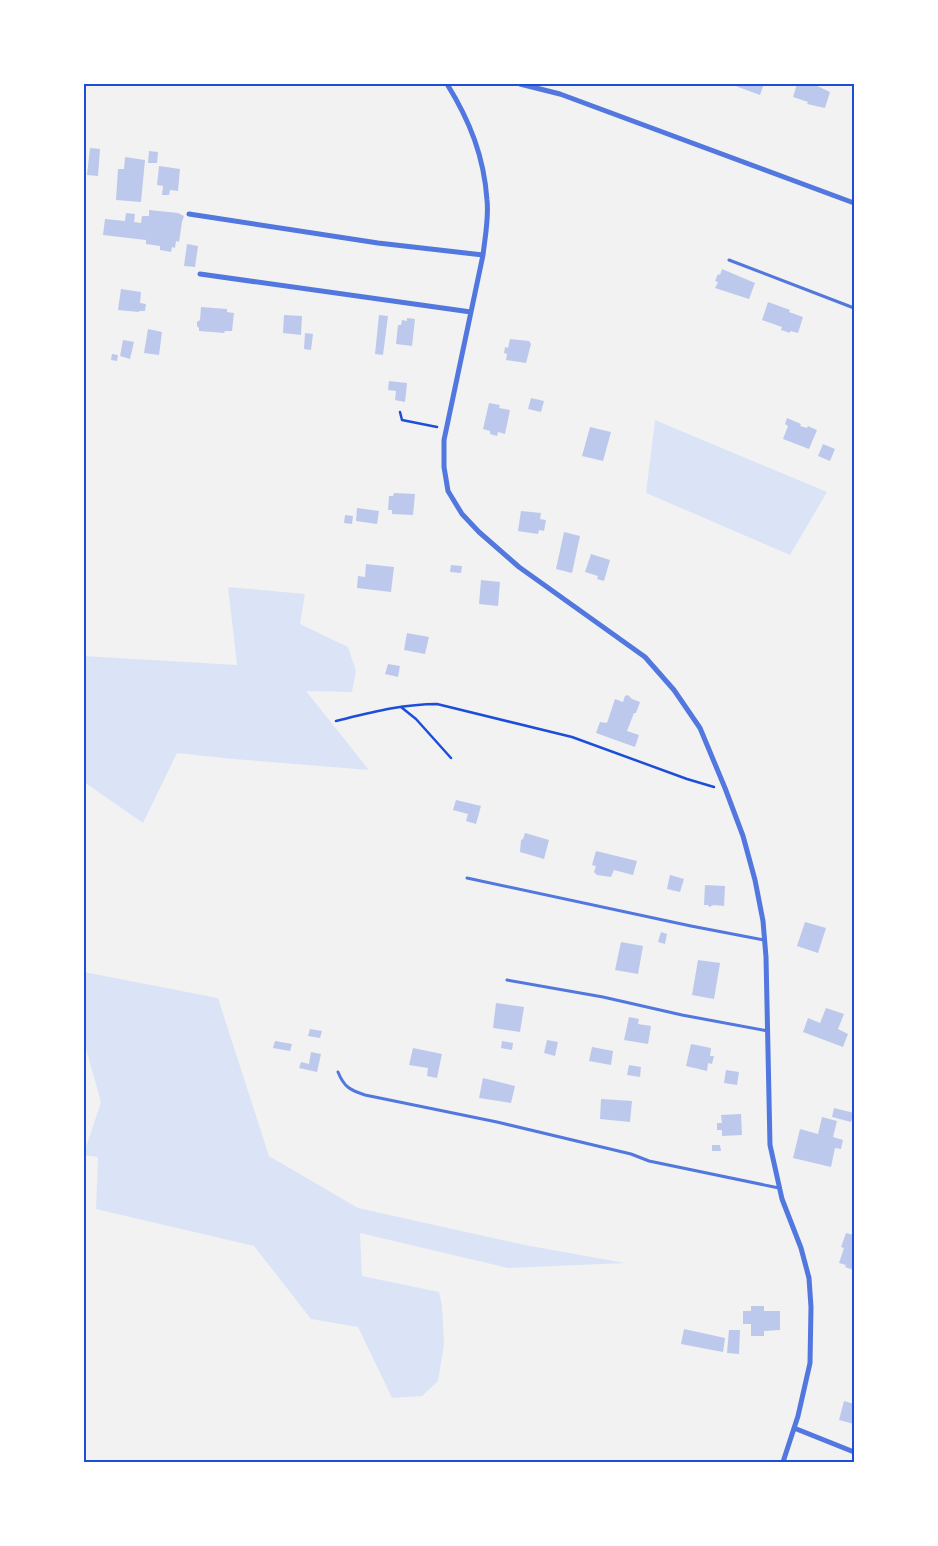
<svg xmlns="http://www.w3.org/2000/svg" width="938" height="1546" font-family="Inter,sans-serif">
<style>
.green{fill:#dbe4f7}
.building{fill:#bdc9ec}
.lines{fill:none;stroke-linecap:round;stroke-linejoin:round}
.path{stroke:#1d4ed8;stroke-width:2.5}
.service{stroke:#5277de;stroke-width:3}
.minor{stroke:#5277de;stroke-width:5}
.neatline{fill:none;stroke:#1d4ed8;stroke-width:2}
</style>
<rect width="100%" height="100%" fill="#f2f2f2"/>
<path class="green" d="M655,420L827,492L790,555L646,493Z
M228,587L305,594L300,624L348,647L356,671L352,692L306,691L369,770L233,759L177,753L143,823L84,782V656L237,665Z
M84,972L218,998L269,1156L358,1208L525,1245L625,1263L508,1268L360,1233L362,1276L439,1292L442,1305L444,1345L438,1381L422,1396L392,1398L358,1327L311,1319L254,1246L96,1209L98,1157L84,1155V1153L101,1102L84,1042Z"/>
<path class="building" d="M730,84H764L760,95Z
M797,84H813L830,92L825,108L807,104L808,102L793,97Z
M90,148L100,149L98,176L87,175Z
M149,151L158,152L157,163H148Z
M125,157L145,160L141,202L116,200L118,169H124Z
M159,166L180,169L178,191L170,190L169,195H162L163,186L157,185Z
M149,210L178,213L184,216L182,222L179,242L176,241L175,248L172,247L171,252L160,250V246L146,244V240L103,235L105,219L125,221L126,213L135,214L134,222L141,223L142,216H149Z
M187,244L198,246L195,267L184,266Z
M722,269L755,283L749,299L715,288L718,282L715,281L718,274L720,275Z
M121,289L141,292L140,303L146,304L145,311H139V312L118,310Z
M768,302L790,310L789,312L803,317L798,333L790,331V333L781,330L782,327L762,320Z
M201,307L227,309V312L234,313L232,331H225L224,333L199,331V328L197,326V322L200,320Z
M284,315L302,316L301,335L283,333Z
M379,315L388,316L383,355L375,354Z
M407,318L415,319L412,346L396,344L398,325H401L402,320L407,321Z
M148,329L162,332L159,355L144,353Z
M305,333L313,334L311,350L304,349Z
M510,339L529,341L531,344L526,363L506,360L507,354L504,353L505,347L508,348Z
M123,340L134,342L130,359L120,356Z
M112,354L118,355L117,361L111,360Z
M389,381L407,383L405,402L395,400L396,391L388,390Z
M531,398L544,401L541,412L528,409Z
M489,403L500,405L499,408L510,410L505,434L498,432L497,436L490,434V431L483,429Z
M787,418L801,424L800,426L807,428L808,426L817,430L809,449L783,439L788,426L785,424Z
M590,427L611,432L603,461L582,456Z
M823,444L835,449L830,461L818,456Z
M394,493L415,494L413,515L392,514V510H388L389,496H393Z
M357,508L379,511L377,524L356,521Z
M521,511L541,513L540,519L546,520L544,531L539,530L538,534L518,531Z
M345,515L353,516L352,524L344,523Z
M564,532L580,536L572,573L556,569Z
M591,554L610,560L604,581L597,579L598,576L585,572Z
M366,564L394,567L391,592L357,588L358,576L365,577Z
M451,565L462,566L461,573L450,572Z
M481,580L500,582L498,606L479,604Z
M407,633L429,637L425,654L404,650Z
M388,664L400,666L398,677L385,674Z
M628,695L632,699L640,702L636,713H634L627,731L639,735L635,747L596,733L600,722L607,723L615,699L623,702L625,696Z
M456,800L481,806L476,824L466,821L468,814L453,810Z
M525,833L549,840L544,859L520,852L521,840L523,839Z
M596,851L637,861L633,875L614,870L611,877L597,875L594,872L596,866L592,865Z
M670,875L684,879L680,892L667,889Z
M705,885L725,886L724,906L714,905L709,907L708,905H704Z
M805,922L826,928L818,953L797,946Z
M661,932L667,934L665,944L658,942Z
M621,942L643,946L638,974L615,970Z
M698,960L720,963L714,999L692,995Z
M496,1003L524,1007L520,1032L493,1028Z
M826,1008L844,1014L838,1029L848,1034L843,1047L803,1032L808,1018L820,1023Z
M629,1017L639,1019L638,1024L651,1026L648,1044L624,1040Z
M310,1029L322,1031L320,1038L308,1036Z
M547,1040L558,1042L555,1056L544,1053Z
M275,1041L292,1044L290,1051L273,1048Z
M502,1041L513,1043L512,1050L501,1048Z
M691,1044L711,1048L710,1056H714L712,1064L708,1063L707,1071L686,1066Z
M592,1047L613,1051L611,1065L589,1061Z
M413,1048L442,1054L437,1078L427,1076L428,1068L409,1065Z
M311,1052L321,1054L317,1072L299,1068L301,1062L309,1064Z
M629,1065L641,1067L640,1077L627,1075Z
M726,1070L739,1072L737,1085L724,1083Z
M483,1078L515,1086L511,1103L479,1098Z
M601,1099L632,1101L630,1122L600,1119Z
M834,1108L854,1113L851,1122L832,1117Z
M741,1114L742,1135L722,1136V1130H717V1123H722L721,1115Z
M822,1117L837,1121L833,1137L843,1140L841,1149L835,1148L831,1167L793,1158L800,1129L818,1134Z
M712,1145H720L721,1151H712Z
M846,1233L854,1235V1270L845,1267L846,1265L839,1263L844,1248L841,1247Z
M751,1306H764V1311H780V1330L764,1331V1336H751V1324H743V1311H751Z
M684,1329L725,1338L723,1352L681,1344Z
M729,1330H740L739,1354L727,1353Z
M844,1401L854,1404V1424L839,1420Z"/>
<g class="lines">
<path class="path" d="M400,412L402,420L437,427
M401,707L416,719L451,758
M336,721C369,713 402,704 437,704L572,737L687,779L714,787"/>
<path class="service" d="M729,260L854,308
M467,878L691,926L764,940
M507,980L603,997L682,1015L768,1031
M338,1072C344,1087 350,1090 365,1095L497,1122L631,1154L649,1161L779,1188"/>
<path class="minor" d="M447,84C470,121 484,157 487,200C489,218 485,237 483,255L444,440V467L448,491L462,514L479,532L519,567L645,657L674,690L700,728L725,788L743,836L755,880L763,921L766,957L770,1145L782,1199L801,1248L809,1278L811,1307L810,1363L798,1416L783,1462
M520,84L560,94L854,203
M189,214L378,243L483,255
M200,274L471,312
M794,1428L854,1452"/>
</g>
<rect width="938" height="1546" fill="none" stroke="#ffffff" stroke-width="170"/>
<rect x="85" y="85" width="768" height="1376" class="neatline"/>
</svg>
